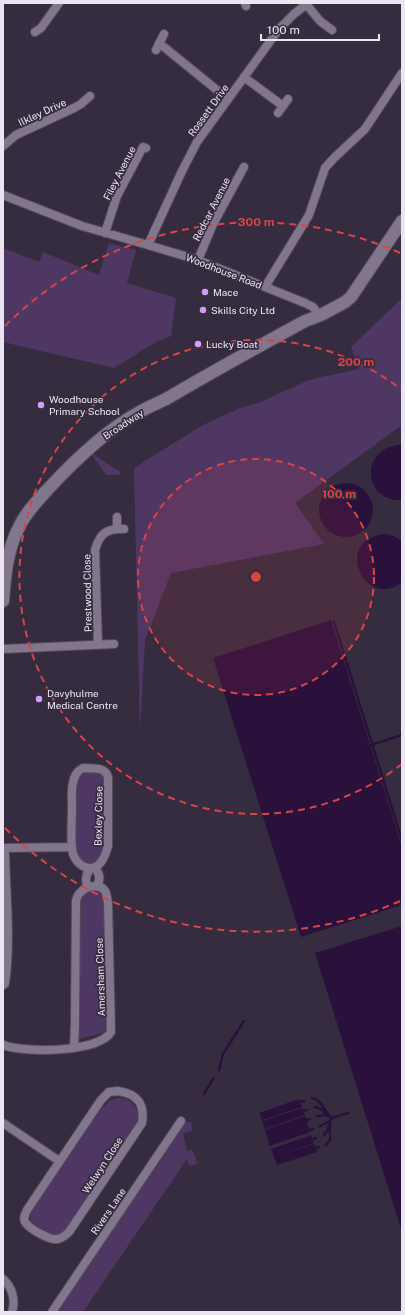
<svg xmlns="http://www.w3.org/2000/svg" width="405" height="1315" font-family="'Public Sans',sans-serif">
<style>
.green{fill:#4f3764}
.water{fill:#29113c}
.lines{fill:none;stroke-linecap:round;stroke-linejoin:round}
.stream{stroke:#29113c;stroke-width:2.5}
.street-casing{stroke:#534a5a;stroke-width:10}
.secondary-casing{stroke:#534a5a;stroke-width:14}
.street{stroke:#81768c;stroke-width:8}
.secondary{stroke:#81768c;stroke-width:12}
.ring{fill:none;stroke:#d94446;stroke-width:2;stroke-dasharray:7 5}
.poi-dot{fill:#d09dff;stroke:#362c3f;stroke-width:1.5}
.labels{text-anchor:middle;stroke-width:3.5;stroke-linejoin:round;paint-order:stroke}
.street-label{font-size:10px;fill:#ebe5f1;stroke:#362c3f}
.poi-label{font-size:10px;fill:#ebe5f1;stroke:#362c3f;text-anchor:start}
.centre{fill:#d94446;stroke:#362c3f;stroke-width:2}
.ring-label{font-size:12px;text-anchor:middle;font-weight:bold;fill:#d94446;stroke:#362c3f;stroke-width:3.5;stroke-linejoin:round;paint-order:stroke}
</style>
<rect width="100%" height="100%" fill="#362c3f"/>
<path class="green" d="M109,243L136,250L127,283L176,298L171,336L154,343L114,368L3,342V248L39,262L43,252L99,275Z
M402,298V425L295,503L324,544L171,573L145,640L140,732L134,468L203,425L240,408L258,403L309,380L359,369L351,347Z
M93,454L120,472L119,475H106L92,455Z
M85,773H101L105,777L106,843L98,861C86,866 80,863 76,851L75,788C77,781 77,775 85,773Z
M96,888L104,893L108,1027L103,1033L79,1039L78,908C80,895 83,892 96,888Z
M117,1098C131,1098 136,1105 139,1117L136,1125L64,1231L61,1235H51L31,1222L30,1216L32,1211L101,1109L111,1100Z
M186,1122H191L192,1129L191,1132L183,1133L187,1151L192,1150L195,1155L197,1164L189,1166L187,1159L83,1312H56L182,1126Z"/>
<path class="water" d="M399,445L402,446V500C363,502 359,449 399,445Z
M319 510a27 27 0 1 1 54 0a27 27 0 1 1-54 0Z
M385,534L392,535L402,541V582C364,612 332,539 385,534Z
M331,620L402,847V905L301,937L213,658Z
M402,926V1232L315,953Z
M299,1099L302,1107L262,1120L259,1113Z
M302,1108L305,1115L265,1129L262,1121Z
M305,1116L310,1132L270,1146L265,1130Z
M311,1135L314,1143L274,1157L271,1149Z
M314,1144L317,1152L277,1165L274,1157Z"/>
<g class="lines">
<path class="stream" d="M334,622L402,840
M371,745L402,735
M219,1070L223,1054L244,1021
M204,1094L213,1079
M312,1098C322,1099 324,1112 332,1118
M300,1102L304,1101
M315,1107L321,1109L326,1114
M303,1111L307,1110
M317,1116L323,1115L329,1116
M332,1118L348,1113
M306,1120L310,1119
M320,1126L330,1121
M310,1130L313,1129
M324,1135L327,1131L329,1125
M313,1139L316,1138
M326,1145L330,1140V1121L332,1118
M316,1148L319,1147"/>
<g class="street-casing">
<path id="street" d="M245,3L246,6
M306,4L320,21L332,30
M35,32L41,28L59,3
M159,43L228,99
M156,50L164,34
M244,77L283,106
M278,113L288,99
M3,146L16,135L74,108L81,104L90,96
M3,195L82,226L148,245L198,260L305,303L313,307L320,316
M105,233L117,196L143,147L146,148
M148,245L182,171L197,142L279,29L294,14L308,3
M198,260L213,224L244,167
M265,287L309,215L325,168L334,158L365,129L402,73
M117,529V517
M98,645L95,550C100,533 107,528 124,529
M3,649L114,644
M83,768C92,769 105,766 108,777V846C105,857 99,872 85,867C79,865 75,859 73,854C70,842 72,820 72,807C72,799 71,790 73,783C74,776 77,771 83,768Z
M3,848L72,847
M95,868C100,874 101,880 96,886
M90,869C86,874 85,879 87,886L90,887
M3,1045C24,1053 98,1053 111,1032L108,903C107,899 107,894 105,891C100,883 86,886 81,892C78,894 77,897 76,901L75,1023L74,1048
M118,1091C137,1094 145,1103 142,1123L69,1232C66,1235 63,1238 58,1239C51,1241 29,1229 25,1222C23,1218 25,1214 27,1210L101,1100L109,1092Z
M3,1123L59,1161
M3,1279C12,1287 16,1300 12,1312
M52,1312L181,1121"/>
</g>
<g class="secondary-casing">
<path id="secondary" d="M3,601C5,576 7,550 19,527C26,512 39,499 50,487C76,459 105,431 138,413C149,406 162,402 173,395C217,369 261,345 305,321L321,315L345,302L351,297L402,221
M3,854C4,896 9,941 3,983"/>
</g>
<use href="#street" class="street"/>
<use href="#secondary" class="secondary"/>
</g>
<circle cx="256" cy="577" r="118" fill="#d94446" fill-opacity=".12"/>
<g class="ring">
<circle cx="256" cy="577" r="118"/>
<path d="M402 764A237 237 0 1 1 402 390"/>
<path d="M400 901A355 355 0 0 1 5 828M5 326A355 355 0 0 1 400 253"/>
</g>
<g class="poi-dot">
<circle cx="205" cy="292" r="4"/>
<circle cx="203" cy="310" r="4"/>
<circle cx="198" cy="344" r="4"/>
<circle cx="41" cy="405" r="4"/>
<circle cx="39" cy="699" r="4"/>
</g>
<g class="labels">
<g class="street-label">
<text transform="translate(208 110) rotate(-54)" y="4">Rossett Drive</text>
<text transform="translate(42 112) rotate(-25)" y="4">Ilkley Drive</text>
<text transform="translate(119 173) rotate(-63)" y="4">Filey Avenue</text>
<text transform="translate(211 209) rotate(-63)" y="4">Redcar Avenue</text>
<text transform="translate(224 271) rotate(21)" y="4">Woodhouse Road</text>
<text transform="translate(123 424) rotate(-33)" y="4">Broadway</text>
<text transform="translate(87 593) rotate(-91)" y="4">Prestwood Close</text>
<text transform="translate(98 816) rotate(-89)" y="4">Bexley Close</text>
<text transform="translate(100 977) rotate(-92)" y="4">Amersham Close</text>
<text transform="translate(102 1165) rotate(-57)" y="4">Welwyn Close</text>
<text transform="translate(108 1211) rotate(-56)" y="4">Rivers Lane</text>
</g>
<g class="poi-label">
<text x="213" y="296">Mace</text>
<text x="211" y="314">Skills City Ltd</text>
<text x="206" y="348">Lucky Boat</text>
<text x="49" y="403">Woodhouse<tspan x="49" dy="12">Primary School</tspan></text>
<text x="47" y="697">Davyhulme<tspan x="47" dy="12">Medical Centre</tspan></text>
</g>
</g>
<circle cx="256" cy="577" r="6" class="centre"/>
<g class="ring-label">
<text x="256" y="226">300 m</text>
<text x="356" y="366">200 m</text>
<text x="339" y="498">100 m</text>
</g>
<rect width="405" height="1315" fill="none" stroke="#ebe5f1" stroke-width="8"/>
<path d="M261 34v6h118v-6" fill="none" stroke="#ebe5f1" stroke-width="2"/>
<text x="267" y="34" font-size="12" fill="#ebe5f1" stroke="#362c3f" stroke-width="3" paint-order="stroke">100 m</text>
</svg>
